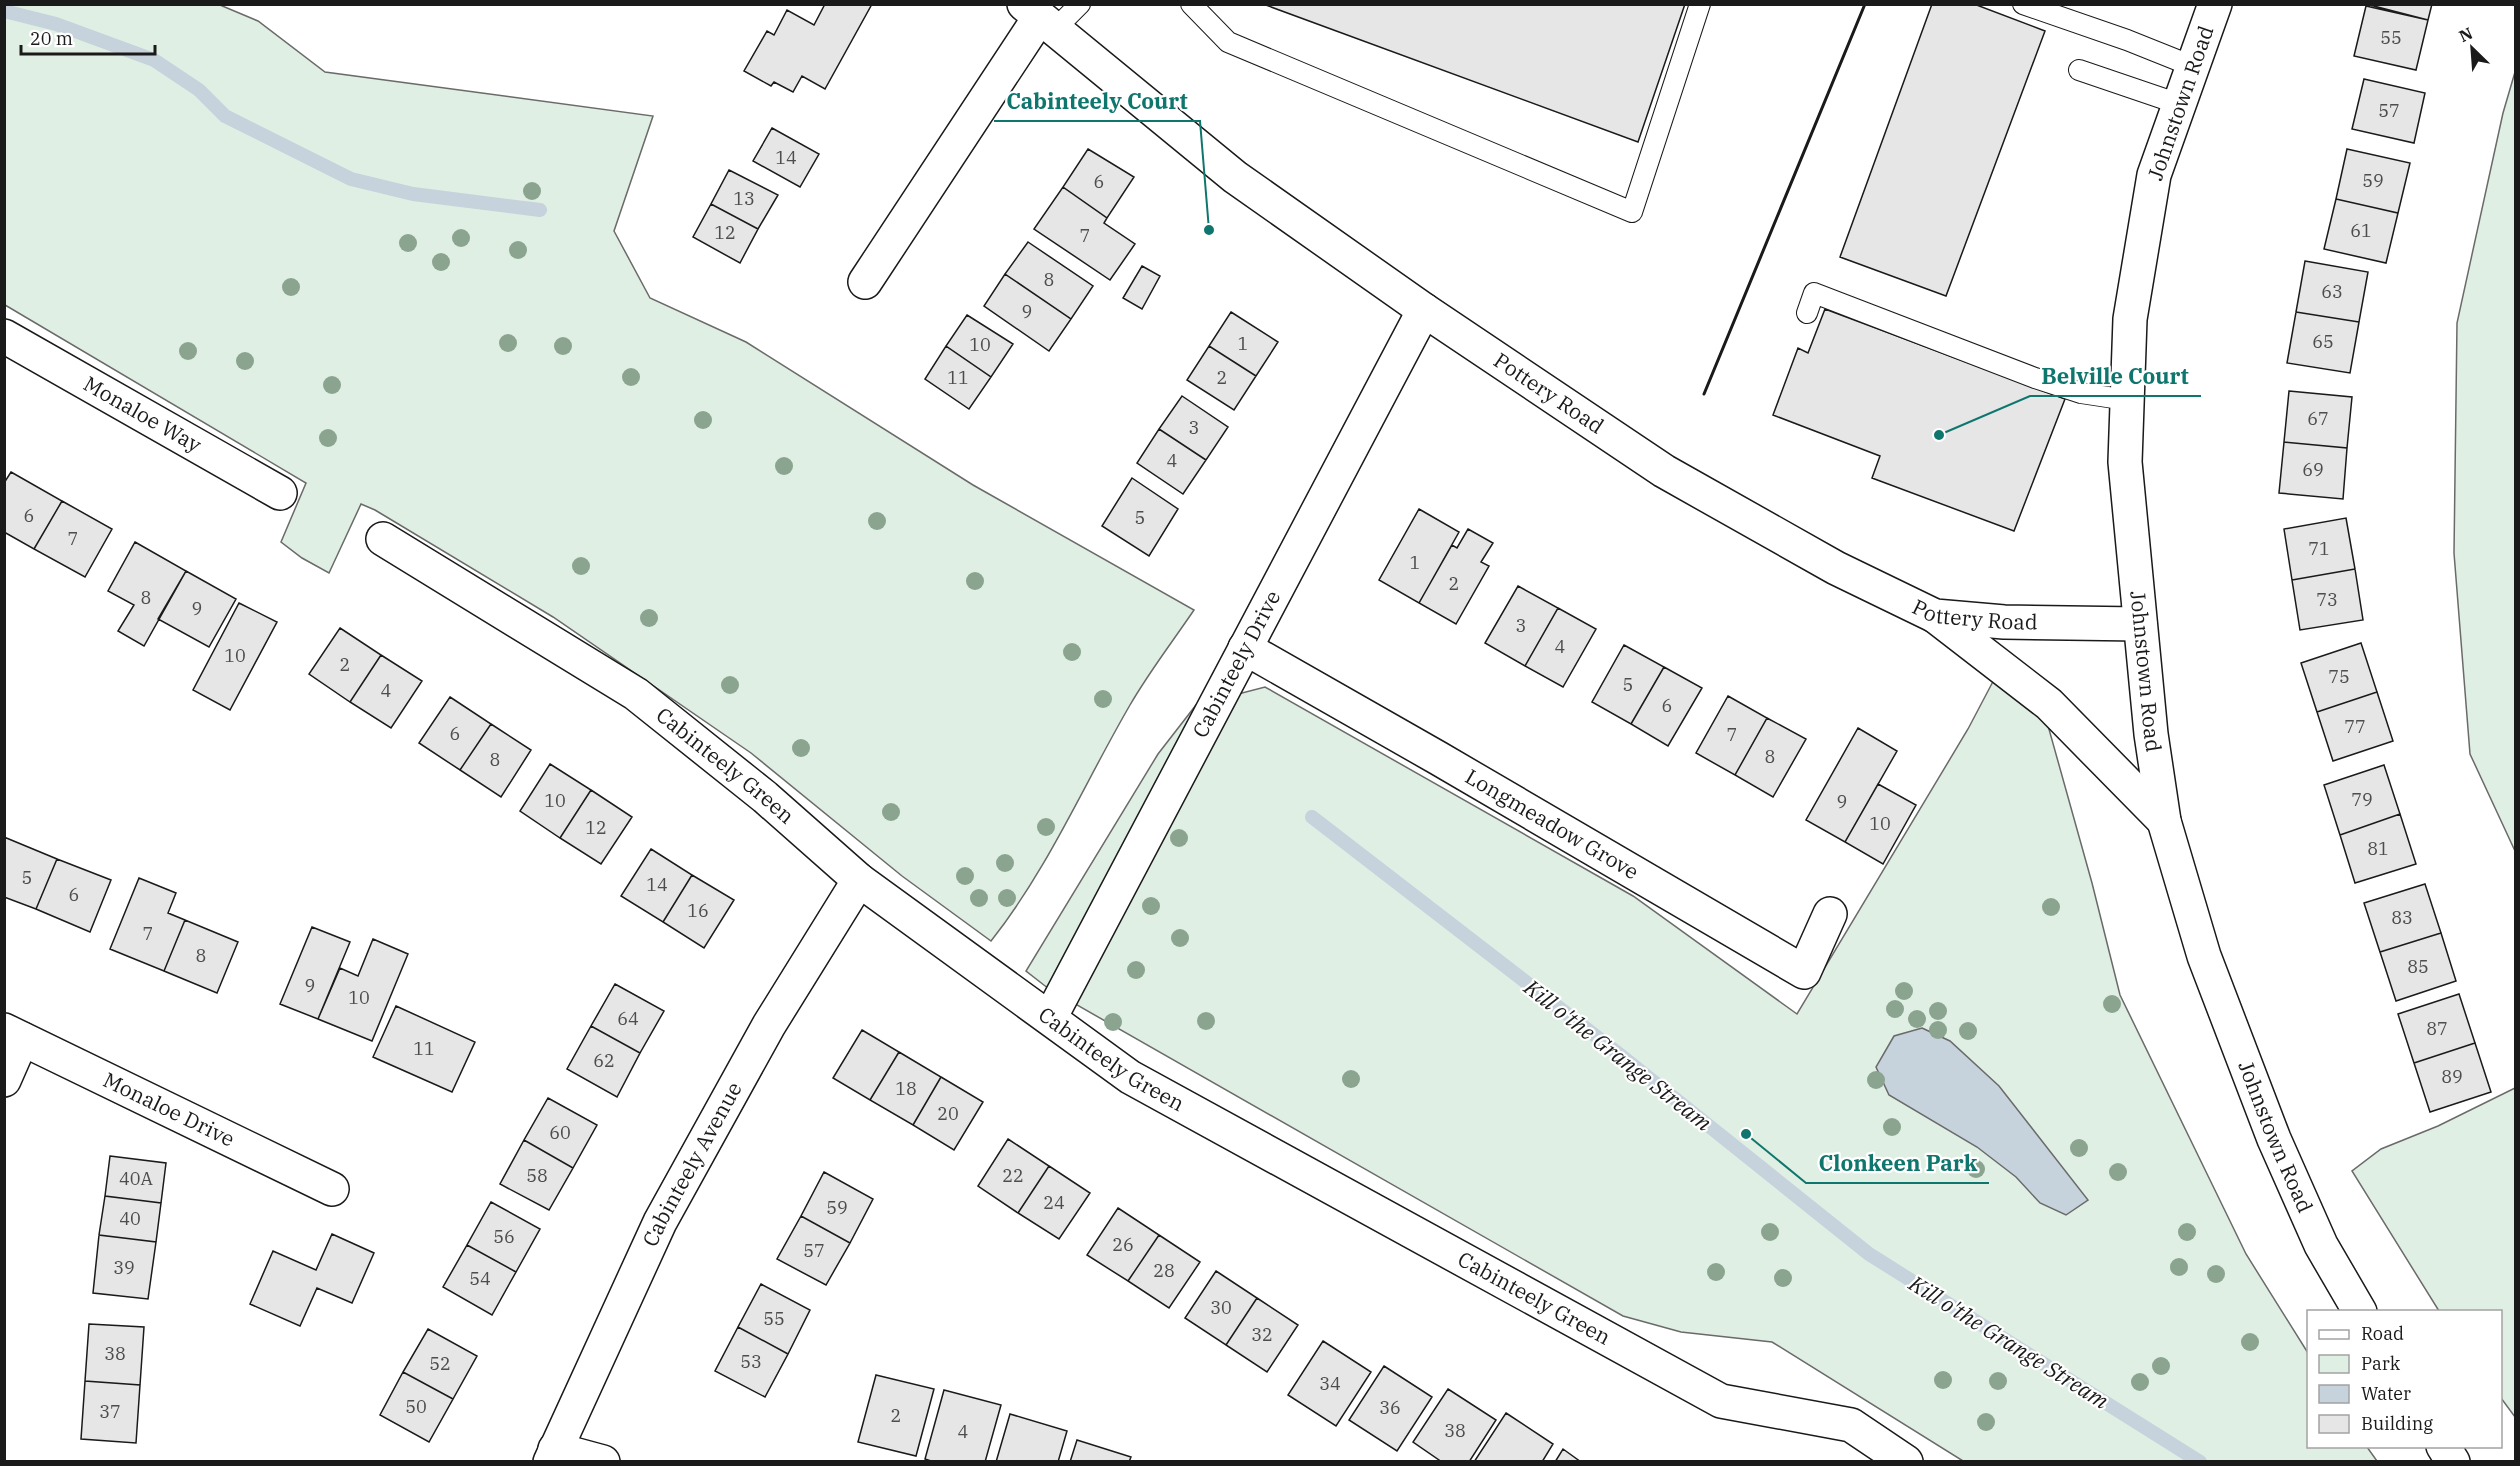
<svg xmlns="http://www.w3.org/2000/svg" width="2520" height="1466" font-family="'IBM Plex Serif',serif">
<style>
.green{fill:#e0efe3;stroke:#6a6a6a;stroke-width:1.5}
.water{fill:#c6d2dc;stroke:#6a6a6a;stroke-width:1.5}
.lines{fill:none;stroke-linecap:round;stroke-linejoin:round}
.stream{stroke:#c6d2dc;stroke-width:14}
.building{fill:#e6e6e6;stroke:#1a1a1a;stroke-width:1.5}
.lane-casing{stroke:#1a1a1a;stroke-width:22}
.street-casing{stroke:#1a1a1a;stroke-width:36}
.secondary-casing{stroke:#1a1a1a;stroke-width:36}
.lane{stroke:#fff;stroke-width:20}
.street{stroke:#fff;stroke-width:33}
.secondary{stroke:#fff;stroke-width:33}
.wall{stroke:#1a1a1a;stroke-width:3}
.tree{fill:#8aa48f}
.labels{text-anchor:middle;stroke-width:4.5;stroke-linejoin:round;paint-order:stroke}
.number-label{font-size:18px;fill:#4d4d4d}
.street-label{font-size:21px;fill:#1a1a1a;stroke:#fff}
.water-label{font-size:22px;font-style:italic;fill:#1a1a1a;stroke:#fff}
.leader{fill:none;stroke:#0f766e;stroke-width:2}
.callout-dot{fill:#0f766e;stroke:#fff;stroke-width:2}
.callout-label{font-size:22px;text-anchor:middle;font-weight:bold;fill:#0f766e;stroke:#fff;stroke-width:4.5;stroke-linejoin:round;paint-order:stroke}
</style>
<rect width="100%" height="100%" fill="#fff"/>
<path class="green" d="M5,4L220,5L258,21L325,72L653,116L614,231L650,298L746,342L973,485L1194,610C1173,641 1149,672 1130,705C1084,784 1048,869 991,941L902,876L751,753L553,617L375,510L361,504L329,573L302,558L281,542L306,483L5,305Z
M2515,72V851L2470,754L2454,553L2457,323L2503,113Z
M2008,653L2047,722L2092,883L2120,995L2246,1254L2308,1353V1446L2367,1447L2377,1461H1963L1772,1342L1681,1332L1623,1316L1049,989L1026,971L1158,754L1196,705L1265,687L1633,896L1797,1014L1968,729Z
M2515,1088V1417L2501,1398L2500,1312L2439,1311L2352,1171L2381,1149L2438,1126Z"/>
<path class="water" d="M1922,1028L1950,1041L1999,1086L2088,1200L2066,1215L2040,1203L2016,1177L1977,1147L1889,1095L1876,1067L1894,1036Z"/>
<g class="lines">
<path class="stream" d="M4,11L56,24L154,60L199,90L225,116L351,179L413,194L540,210
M1312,817L1619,1054L1869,1254L2200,1462"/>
</g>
<path class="building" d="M825,4H872L825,89L802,76L793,92L774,82L771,86L744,71L767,31L774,35L787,10L814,25Z
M1263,4H1685L1638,142Z
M1932,4H1974L2045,31L1946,296L1840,257Z
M2366,4H2432L2428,20Z
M2366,6L2428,20L2416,70L2354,56Z
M2364,79L2425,93L2414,143L2352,129Z
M772,128L819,154L800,187L753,161Z
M1088,149L1134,177L1107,218L1063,187Z
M2347,149L2410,163L2398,213L2336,199Z
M729,170L778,195L758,229L711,204Z
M1063,187L1107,218L1104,223L1135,244L1110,280L1034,229Z
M2336,199L2398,213L2386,263L2324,249Z
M711,204L758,229L740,263L693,237Z
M1028,242L1093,286L1071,319L1005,274Z
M2305,261L2368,272L2359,322L2296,312Z
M1142,266L1160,276L1142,309L1123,298Z
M1005,274L1071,319L1049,351L984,306Z
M1825,309L2065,399L2014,531L1872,478L1880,456L1773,415L1798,348L1808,353Z
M1231,312L1278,342L1256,376L1209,346Z
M2296,312L2359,322L2350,373L2287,363Z
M967,315L1013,344L991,377L946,346Z
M946,346L991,377L969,409L925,379Z
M1209,346L1256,376L1234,410L1187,380Z
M2289,391L2352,397L2347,448L2284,442Z
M1182,396L1228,427L1206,460L1159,429Z
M1159,429L1206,460L1183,494L1137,463Z
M2284,442L2347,448L2343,499L2279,493Z
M11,472L62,501L34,549L4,532V483Z
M1132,478L1178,509L1149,556L1102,526Z
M62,501L112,529L85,577L34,549Z
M1419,509L1459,532L1419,603L1379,580Z
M2346,518L2355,569L2292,580L2284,529Z
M1468,529L1493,543L1481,562L1489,566L1456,624L1419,603L1452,545L1457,548Z
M135,542L186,571L144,646L118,631L134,605L108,591Z
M2355,569L2363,620L2300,630L2292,580Z
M186,571L236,599L209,647L158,619Z
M1518,586L1558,608L1525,666L1485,643Z
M239,603L277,622L230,710L193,690Z
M1558,608L1596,629L1563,687L1525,666Z
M340,628L381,655L350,702L309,674Z
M2361,643L2377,692L2317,712L2301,663Z
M1624,645L1664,667L1631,724L1592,702Z
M381,655L422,681L391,728L350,702Z
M1664,667L1702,688L1668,746L1631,724Z
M2377,692L2393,741L2333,761L2317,712Z
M1728,696L1767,718L1735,775L1696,753Z
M450,697L491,724L460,770L419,743Z
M1767,718L1806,739L1773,797L1735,775Z
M491,724L531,750L501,797L460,770Z
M1858,728L1897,751L1845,842L1806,820Z
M550,764L591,790L560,838L520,811Z
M2384,765L2400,814L2340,835L2324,785Z
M1878,784L1916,805L1883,864L1845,842Z
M591,790L632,817L601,864L560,838Z
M2400,814L2416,864L2355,883L2340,835Z
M4,837L57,859L36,909L4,897Z
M651,849L692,875L663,922L621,896Z
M57,859L111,880L90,932L36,909Z
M692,875L734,900L704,948L663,922Z
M139,878L176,893L168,913L185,920L164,971L110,949Z
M2425,884L2441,933L2380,952L2364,903Z
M185,920L238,942L217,993L164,971Z
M312,927L350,942L318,1019L280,1004Z
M2441,933L2456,981L2396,1001L2380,952Z
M373,939L408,954L372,1041L318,1019L340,968L358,976Z
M615,984L664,1011L640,1053L591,1026Z
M2459,994L2475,1043L2414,1063L2398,1014Z
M396,1006L475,1042L452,1092L373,1057Z
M591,1026L640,1053L617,1097L567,1069Z
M862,1030L899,1052L870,1100L833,1078Z
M2475,1043L2491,1092L2430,1112L2414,1063Z
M899,1052L941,1077L913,1125L870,1100Z
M941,1077L983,1102L954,1150L913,1125Z
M548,1098L597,1125L573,1168L524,1140Z
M1008,1139L1049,1166L1018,1213L978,1186Z
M524,1140L573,1168L549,1210L500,1184Z
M110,1156L166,1163L161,1203L105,1196Z
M1049,1166L1090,1193L1059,1239L1018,1213Z
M824,1172L873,1199L850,1243L801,1216Z
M105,1196L161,1203L156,1242L99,1235Z
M491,1202L540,1229L516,1272L467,1245Z
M1118,1208L1159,1235L1128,1281L1087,1255Z
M801,1216L850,1243L826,1285L777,1259Z
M332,1234L374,1253L352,1303L317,1288L300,1326L250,1304L273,1251L316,1270Z
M99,1235L156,1242L148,1299L93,1293Z
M1159,1235L1200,1262L1169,1308L1128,1281Z
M467,1245L516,1272L492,1315L443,1287Z
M1216,1271L1257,1298L1226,1345L1185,1318Z
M761,1284L810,1310L788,1354L738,1327Z
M1257,1298L1298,1325L1267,1372L1226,1345Z
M89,1324L144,1327L140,1385L85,1381Z
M738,1327L788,1354L765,1397L715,1371Z
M428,1329L477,1356L453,1399L403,1372Z
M1323,1341L1371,1372L1336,1426L1288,1395Z
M1384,1366L1432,1397L1397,1451L1349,1420Z
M403,1372L453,1399L429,1442L380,1415Z
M876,1375L934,1389L916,1456L858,1442Z
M85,1381L140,1385L136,1443L81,1439Z
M1448,1389L1496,1420L1469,1462H1442L1413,1442Z
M944,1390L1001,1405L985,1462H934L925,1459Z
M1506,1413L1553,1444L1542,1462H1474Z
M1010,1414L1067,1431L1058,1462H996Z
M1077,1440L1131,1457L1129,1462H1070Z
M1563,1449L1581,1462H1555Z"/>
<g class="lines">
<g class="lane-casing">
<path id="lane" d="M1191,4L1228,42L1632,212L1700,4
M2023,4L2127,40L2192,66
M1054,30L1080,4
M2079,70L2179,104
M1807,313L1814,293L2035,378L2081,393L2127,400"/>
</g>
<g class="street-casing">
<g id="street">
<path d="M865,282L1039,18"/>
<path id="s1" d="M4,336L280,493"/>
<path id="s2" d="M383,539L636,694L765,797L859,880L1130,1077L1721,1401L1851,1425L1906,1462"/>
<path id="s3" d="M1245,648L1438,758L1804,972L1830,914"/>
<path id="s4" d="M1050,1018L1424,310"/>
<path id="s5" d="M4,1030L332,1189"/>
<path d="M4,1080L22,1039"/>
<path d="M555,1449L603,1462"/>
<path id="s6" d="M550,1462L660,1222L769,1025L859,880"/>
</g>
</g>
<g class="secondary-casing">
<g id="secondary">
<path id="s7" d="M1024,4L1235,177L1424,310L1664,471L1836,568L1935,616L2004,622L2140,624"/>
<path id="s8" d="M2215,4L2154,175L2130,319L2125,462L2151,734L2164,821L2204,956L2274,1139L2321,1245L2360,1312"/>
<path d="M1935,616L2049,704L2164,821"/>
<path d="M2443,1446L2453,1462"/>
</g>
</g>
<use href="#lane" class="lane"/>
<use href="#street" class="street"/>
<use href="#secondary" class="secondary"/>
<path class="wall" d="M1704,394L1865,4"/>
</g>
<g class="tree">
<circle cx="532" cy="191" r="9"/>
<circle cx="461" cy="238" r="9"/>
<circle cx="408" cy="243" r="9"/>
<circle cx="518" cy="250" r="9"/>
<circle cx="441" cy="262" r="9"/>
<circle cx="291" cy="287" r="9"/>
<circle cx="508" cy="343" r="9"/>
<circle cx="563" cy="346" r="9"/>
<circle cx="188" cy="351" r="9"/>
<circle cx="245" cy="361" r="9"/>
<circle cx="631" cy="377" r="9"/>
<circle cx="332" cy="385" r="9"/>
<circle cx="703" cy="420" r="9"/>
<circle cx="328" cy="438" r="9"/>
<circle cx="784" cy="466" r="9"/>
<circle cx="877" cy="521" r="9"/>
<circle cx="581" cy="566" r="9"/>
<circle cx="975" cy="581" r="9"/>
<circle cx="649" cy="618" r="9"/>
<circle cx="1072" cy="652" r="9"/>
<circle cx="730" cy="685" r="9"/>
<circle cx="1103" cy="699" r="9"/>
<circle cx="801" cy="748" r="9"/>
<circle cx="891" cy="812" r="9"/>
<circle cx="1046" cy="827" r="9"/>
<circle cx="1179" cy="838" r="9"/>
<circle cx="1005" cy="863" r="9"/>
<circle cx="965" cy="876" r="9"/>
<circle cx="979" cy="898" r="9"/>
<circle cx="1007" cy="898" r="9"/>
<circle cx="1151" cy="906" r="9"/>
<circle cx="2051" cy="907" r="9"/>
<circle cx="1180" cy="938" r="9"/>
<circle cx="1136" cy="970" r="9"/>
<circle cx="1904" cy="991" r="9"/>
<circle cx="2112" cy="1004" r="9"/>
<circle cx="1895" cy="1009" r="9"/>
<circle cx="1938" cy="1011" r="9"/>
<circle cx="1917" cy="1019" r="9"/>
<circle cx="1206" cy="1021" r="9"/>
<circle cx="1113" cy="1022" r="9"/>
<circle cx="1938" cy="1030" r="9"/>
<circle cx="1968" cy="1031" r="9"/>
<circle cx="1351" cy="1079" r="9"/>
<circle cx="1876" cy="1080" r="9"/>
<circle cx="1892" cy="1127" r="9"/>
<circle cx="2079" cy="1148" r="9"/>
<circle cx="1976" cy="1169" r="9"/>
<circle cx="2118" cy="1172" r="9"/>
<circle cx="1770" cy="1232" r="9"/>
<circle cx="2187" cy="1232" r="9"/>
<circle cx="2179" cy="1267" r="9"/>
<circle cx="1716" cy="1272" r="9"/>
<circle cx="2216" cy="1274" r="9"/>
<circle cx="1783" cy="1278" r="9"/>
<circle cx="2250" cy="1342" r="9"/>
<circle cx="2161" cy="1366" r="9"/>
<circle cx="1943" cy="1380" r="9"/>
<circle cx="1998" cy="1381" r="9"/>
<circle cx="2140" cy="1382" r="9"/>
<circle cx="1986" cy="1422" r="9"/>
</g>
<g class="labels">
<g class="number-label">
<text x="2391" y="44">55</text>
<text x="2389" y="117">57</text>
<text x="786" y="164">14</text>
<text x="2373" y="187">59</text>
<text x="1099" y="188">6</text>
<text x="744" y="205">13</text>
<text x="2361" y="237">61</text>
<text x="725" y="239">12</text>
<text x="1085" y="242">7</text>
<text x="1049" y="286">8</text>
<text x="2332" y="298">63</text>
<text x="1027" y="318">9</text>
<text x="2323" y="348">65</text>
<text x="1243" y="350">1</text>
<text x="980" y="351">10</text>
<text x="958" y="384">11</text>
<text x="1222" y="384">2</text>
<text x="2318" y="425">67</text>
<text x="1194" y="434">3</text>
<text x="1172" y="467">4</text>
<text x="2313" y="476">69</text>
<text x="29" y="522">6</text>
<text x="1140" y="524">5</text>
<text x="73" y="545">7</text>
<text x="2319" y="555">71</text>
<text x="1415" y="569">1</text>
<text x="1454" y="590">2</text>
<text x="146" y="604">8</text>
<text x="2327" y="606">73</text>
<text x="197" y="615">9</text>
<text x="1521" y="632">3</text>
<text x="1560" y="653">4</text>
<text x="235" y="662">10</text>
<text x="345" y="671">2</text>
<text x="2339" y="683">75</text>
<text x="1628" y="691">5</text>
<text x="386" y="697">4</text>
<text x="1667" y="712">6</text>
<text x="2355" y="733">77</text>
<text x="455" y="740">6</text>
<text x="1732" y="741">7</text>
<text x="1770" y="763">8</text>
<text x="495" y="766">8</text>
<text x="2362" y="806">79</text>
<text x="555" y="807">10</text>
<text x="1842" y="808">9</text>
<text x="1880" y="830">10</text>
<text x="596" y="834">12</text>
<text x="2378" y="855">81</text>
<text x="27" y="884">5</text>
<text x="657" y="891">14</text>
<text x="74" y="901">6</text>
<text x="698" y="917">16</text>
<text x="2402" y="924">83</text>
<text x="148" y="940">7</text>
<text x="201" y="962">8</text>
<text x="2418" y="973">85</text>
<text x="310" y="992">9</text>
<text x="359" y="1004">10</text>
<text x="628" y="1025">64</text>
<text x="2437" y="1035">87</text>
<text x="424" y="1055">11</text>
<text x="604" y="1067">62</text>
<text x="2452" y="1083">89</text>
<text x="906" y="1095">18</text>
<text x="948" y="1120">20</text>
<text x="560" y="1139">60</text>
<text x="537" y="1182">58</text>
<text x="1013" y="1182">22</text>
<text x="136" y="1185">40A</text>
<text x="1054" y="1209">24</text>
<text x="837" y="1214">59</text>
<text x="130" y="1225">40</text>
<text x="504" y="1243">56</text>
<text x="1123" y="1251">26</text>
<text x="814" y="1257">57</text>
<text x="124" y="1274">39</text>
<text x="1164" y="1277">28</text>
<text x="480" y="1285">54</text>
<text x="1221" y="1314">30</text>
<text x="774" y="1325">55</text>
<text x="1262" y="1341">32</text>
<text x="115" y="1360">38</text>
<text x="751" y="1368">53</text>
<text x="440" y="1370">52</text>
<text x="1330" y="1390">34</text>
<text x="416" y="1413">50</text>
<text x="1390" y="1414">36</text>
<text x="110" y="1418">37</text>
<text x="896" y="1422">2</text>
<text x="1455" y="1437">38</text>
<text x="963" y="1438">4</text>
</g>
<g class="street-label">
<text transform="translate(2181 103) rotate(-71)" y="7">Johnstown Road</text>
<text dy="7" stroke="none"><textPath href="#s7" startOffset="654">Pottery Road</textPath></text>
<text dy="7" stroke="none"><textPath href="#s1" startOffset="159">Monaloe Way</textPath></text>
<text dy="7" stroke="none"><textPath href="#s7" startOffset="1140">Pottery Road</textPath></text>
<text dy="7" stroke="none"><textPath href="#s4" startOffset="400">Cabinteely Drive</textPath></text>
<text dy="7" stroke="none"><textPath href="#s8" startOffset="681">Johnstown Road</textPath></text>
<text dy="7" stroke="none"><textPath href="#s2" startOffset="411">Cabinteely Green</textPath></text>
<text dy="7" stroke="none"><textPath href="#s3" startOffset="354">Longmeadow Grove</textPath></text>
<text dy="7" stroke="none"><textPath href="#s2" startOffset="897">Cabinteely Green</textPath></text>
<text dy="7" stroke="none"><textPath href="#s5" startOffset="183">Monaloe Drive</textPath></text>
<text dy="7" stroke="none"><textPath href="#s8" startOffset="1167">Johnstown Road</textPath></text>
<text dy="7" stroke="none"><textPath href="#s6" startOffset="330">Cabinteely Avenue</textPath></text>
<text dy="7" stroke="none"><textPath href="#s2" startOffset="1383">Cabinteely Green</textPath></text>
</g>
<g class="water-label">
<text transform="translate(1618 1055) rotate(38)" y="8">Kill o'the Grange Stream</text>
<text transform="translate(2009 1342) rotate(32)" y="8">Kill o'the Grange Stream</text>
</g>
</g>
<path class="leader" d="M1209 230L1200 121H994M1939 435L2030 396H2201M1746 1134L1806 1183H1989"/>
<g class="callout-dot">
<circle cx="1209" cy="230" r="6"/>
<circle cx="1939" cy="435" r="6"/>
<circle cx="1746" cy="1134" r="6"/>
</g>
<g class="callout-label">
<text x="1097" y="109">Cabinteely Court</text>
<text x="2115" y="384">Belville Court</text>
<text x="1898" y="1171">Clonkeen Park</text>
</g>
<rect width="2520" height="1466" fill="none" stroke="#1a1a1a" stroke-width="12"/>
<rect x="2307" y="1310" width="195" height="138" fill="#ffffff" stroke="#a3a3a3" stroke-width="1.5"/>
<rect x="2319" y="1330" width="30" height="9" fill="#ffffff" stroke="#a3a3a3" stroke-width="1.5"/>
<text x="2361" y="1340" font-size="18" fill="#1a1a1a">Road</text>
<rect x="2319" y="1355" width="30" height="18" fill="#e0efe3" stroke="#a3a3a3" stroke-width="1.5"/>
<text x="2361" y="1370" font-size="18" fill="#1a1a1a">Park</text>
<rect x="2319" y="1385" width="30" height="18" fill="#c6d2dc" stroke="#a3a3a3" stroke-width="1.5"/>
<text x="2361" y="1400" font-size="18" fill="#1a1a1a">Water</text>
<rect x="2319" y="1415" width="30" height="18" fill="#e6e6e6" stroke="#a3a3a3" stroke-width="1.5"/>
<text x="2361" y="1430" font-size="18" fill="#1a1a1a">Building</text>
<g transform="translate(2472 48) rotate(335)" stroke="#ffffff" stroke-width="4.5" paint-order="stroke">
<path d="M0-4.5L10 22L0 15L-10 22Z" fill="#1a1a1a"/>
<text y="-9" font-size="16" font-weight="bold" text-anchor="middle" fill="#1a1a1a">N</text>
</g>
<path d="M21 45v9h134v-9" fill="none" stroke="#1a1a1a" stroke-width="3"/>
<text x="30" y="45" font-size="18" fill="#1a1a1a" stroke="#ffffff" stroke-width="4.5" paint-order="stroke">20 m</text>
</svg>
